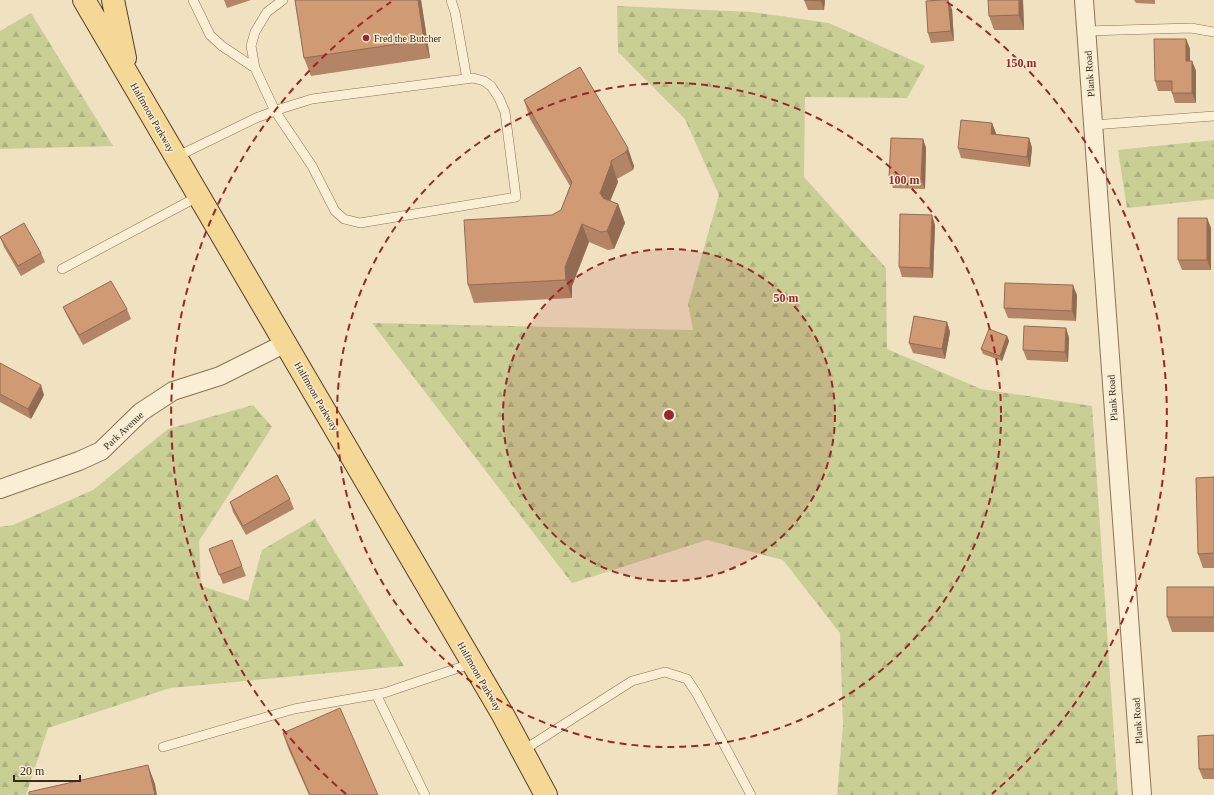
<svg xmlns="http://www.w3.org/2000/svg" width="1214" height="795" font-family="Georgia,serif">
<style>
.forest{fill:url(#forest-firs)}
.lines{fill:none;stroke-linecap:round;stroke-linejoin:round}
.service-casing{stroke:#8a7257;stroke-width:10}
.minor-casing{stroke:#8a7257;stroke-width:20}
.primary-casing{stroke:#57402c;stroke-width:24}
.service{stroke:#faefd4;stroke-width:9}
.minor{stroke:#faefd4;stroke-width:18}
.primary{stroke:#f5d796;stroke-width:22}
.wall{fill:#b38465}
.shaded-wall{fill:#926c52}
.building{fill:#d09a75;stroke:#926c52}
.ring{fill:none;stroke:#9c2527;stroke-width:2;stroke-dasharray:7 5}
.poi-dot{fill:#9c2527;stroke:#f7ebd1;stroke-width:1.5}
.labels{text-anchor:middle;stroke-width:3;stroke-linejoin:round;paint-order:stroke}
.poi-label{font-size:10px;fill:#392a1c;stroke:#f7ebd1;text-anchor:start}
.street-label{font-size:10px;fill:#392a1c;stroke:#f7ebd1}
.centre{fill:#9c2527;stroke:#f7ebd1;stroke-width:2}
.ring-label{font-size:12px;text-anchor:middle;font-weight:bold;fill:#9c2527;stroke:#f7ebd1;stroke-width:3;stroke-linejoin:round;paint-order:stroke}
</style>
<defs>
<pattern id="forest-firs" width="22" height="20" patternUnits="userSpaceOnUse"><rect width="22" height="20" fill="#c8ce94"/><path d="M5 1l3.5 6h-7zM16 11l3.5 6h-7z" fill="#adb17f"/></pattern>
</defs>
<rect width="100%" height="100%" fill="#f0e1c1"/>
<path class="forest" d="M617,6L752,12L829,23L925,66L907,98L805,97L804,177L886,268L887,349L981,389L1092,406L1118,795H837L843,725L840,633L783,560L707,540L572,583L372,323L693,330L688,304L719,195L685,119L618,52Z
M31,13L113,146L0,149V31Z
M1214,140V199L1127,208L1118,150Z
M253,405L272,427L199,541L201,586L248,601L262,550L315,519L404,666L170,688L48,728L26,795H0V527L13,525L93,490L168,429Z"/>
<g class="lines">
<g class="service-casing">
<path id="service" d="M193,0L210,35L222,46L255,68
M451,0L455,12L467,79
M1086,31L1191,28L1214,32
M1093,125L1214,116
M176,157L256,118L283,108L312,99L473,78L484,81L491,86L499,98L505,112L516,197L360,223L344,219L335,211L312,166L275,111L255,68L251,46L255,32L267,12L283,0
M62,269L199,196
M376,694L425,795
M163,747L294,709L384,693L473,663
M522,751L632,681L665,672L687,679L697,694L751,795"/>
</g>
<g class="minor-casing">
<path id="minor" d="M1084,0L1142,795
M0,489L79,461L101,451L141,412L173,391L220,376L286,343"/>
</g>
<g class="primary-casing">
<path id="primary" d="M84,0L503,715L546,795
M113,0L125,58"/>
</g>
<use href="#service" class="service"/>
<use href="#minor" class="minor"/>
<use href="#primary" class="primary"/>
</g>
<path class="wall" d="M224,0H251L227,8Z
M295,0H421L430,58L311,76L304,58Z
M804,0H825L824,10H808Z
M1023,0L1024,30H994L989,16Z
M1134,0H1155V4L1136,3Z
M952,9L954,41L931,43L928,33Z
M1186,39L1190,49V61H1192L1196,71V103H1175L1172,93V91H1158L1155,81Z
M580,67L634,166L633,170L617,179L618,182L610,201L618,204L625,223L614,249L608,250L589,242L572,286V298L474,303L468,285L552,215L561,210L570,186L530,119L524,100Z
M992,123L996,134L1029,138L1032,148L1030,167L961,158L958,148Z
M923,139L926,148L925,189L893,188L889,178Z
M1207,218L1211,228V270H1182L1178,260Z
M935,225L933,278L902,277L899,267Z
M0,237L41,253L45,262L21,276L4,247Z
M1077,295L1076,321L1008,318L1004,308Z
M63,307L127,309L131,319L83,345L67,316Z
M947,322L950,332L945,359L913,353L909,343Z
M1066,328L1069,338L1068,362L1027,360L1023,350Z
M1007,336L1009,341L1002,361L983,354L981,349Z
M0,363L44,395L31,419L0,402Z
M1214,477V568H1203L1198,554Z
M290,499L294,509L246,535L233,512L230,502Z
M209,549L242,566L246,576L223,584Z
M1214,587V632H1172L1167,617Z
M283,733L378,795H309L288,748Z
M1214,735V779H1203L1199,769Z"/>
<path class="shaded-wall" d="M418,0H421L430,58L424,40Z
M821,0H825L824,10L821,1Z
M948,0L952,9L954,41L951,31Z
M1019,0H1023L1024,30L1019,15Z
M1186,39L1190,49V71L1186,61Z
M1192,61L1196,71V103L1192,93Z
M992,123L996,133L994,143L991,134Z
M1029,138L1032,148L1030,167L1027,157Z
M923,139L926,148L925,189L921,179Z
M628,148L634,166L633,170L626,152Z
M611,161L618,182L606,211L600,193Z
M618,204L625,223L614,249L607,231Z
M932,215L935,225L933,278L930,268Z
M1207,218L1211,228V270L1207,260Z
M582,224L589,242L572,286V298L566,280L565,267Z
M1073,285L1077,295L1076,321L1072,311Z
M947,322L950,332L945,359L942,349Z
M1066,328L1069,338L1068,362L1065,352Z
M1007,336L1009,341L1002,361L1000,356Z
M41,385L44,395L31,419L28,409Z
M148,765L155,784L157,795H155Z"/>
<path class="building" d="M295,0H418L424,40L304,58Z
M804,0H821V1Z
M941,0H948L951,31L928,33L926,1Z
M988,0H1019V15L989,16Z
M1154,39H1186V61H1192V93H1172V81H1155Z
M580,67L628,148L626,152L611,161V164L600,193L603,198L618,204L607,231L601,232L582,224L565,267L566,280L468,285L464,220L552,215L561,210L572,182L524,100Z
M961,120L992,123L991,134L1029,138L1027,157L958,148Z
M891,138L923,139L921,179L889,178Z
M900,214L932,215L930,268L899,267Z
M1178,218H1207V260H1178Z
M24,223L41,253L18,266L0,237Z
M111,281L127,309L79,335L63,307Z
M1005,283L1073,285L1072,311L1004,308Z
M914,316L947,322L942,349L909,343Z
M1024,326L1066,328L1065,352L1023,350Z
M989,329L1007,336L1000,356L981,349Z
M0,363L41,385L28,409L0,394Z
M277,475L290,499L243,526L230,502Z
M1214,477V553L1198,554L1196,478Z
M232,540L242,566L219,575L209,549Z
M1167,587H1214V617H1167Z
M340,708L378,795H310L283,733Z
M1214,735V769H1199L1198,736Z
M148,765L155,795H29V792Z"/>
<circle cx="669" cy="415" r="166" fill="#9c2527" fill-opacity=".12"/>
<g class="ring">
<circle cx="669" cy="415" r="166"/>
<circle cx="669" cy="415" r="332"/>
<path d="M346 794A498 498 0 0 1 391 2M947 2A498 498 0 0 1 992 794"/>
</g>
<circle class="poi-dot" cx="366" cy="38" r="4"/>
<g class="labels">
<g class="poi-label">
<text x="374" y="42">Fred the Butcher</text>
</g>
<g class="street-label">
<text transform="translate(1089 74) rotate(-94)" y="4">Plank Road</text>
<text transform="translate(153 117) rotate(60)" y="4">Halfmoon Parkway</text>
<text transform="translate(317 396) rotate(60)" y="4">Halfmoon Parkway</text>
<text transform="translate(1112 398) rotate(-94)" y="4">Plank Road</text>
<text transform="translate(123 430) rotate(-43)" y="4">Park Avenue</text>
<text transform="translate(480 676) rotate(60)" y="4">Halfmoon Parkway</text>
<text transform="translate(1137 721) rotate(-94)" y="4">Plank Road</text>
</g>
</g>
<circle cx="669" cy="415" r="6" class="centre"/>
<g class="ring-label">
<text x="1021" y="67">150 m</text>
<text x="904" y="184">100 m</text>
<text x="786" y="302">50 m</text>
</g>
<path d="M14 775v6h66v-6" fill="none" stroke="#392a1c" stroke-width="2"/>
<text x="20" y="775" font-size="12" fill="#392a1c" stroke="#f7ebd1" stroke-width="3" paint-order="stroke">20 m</text>
</svg>
